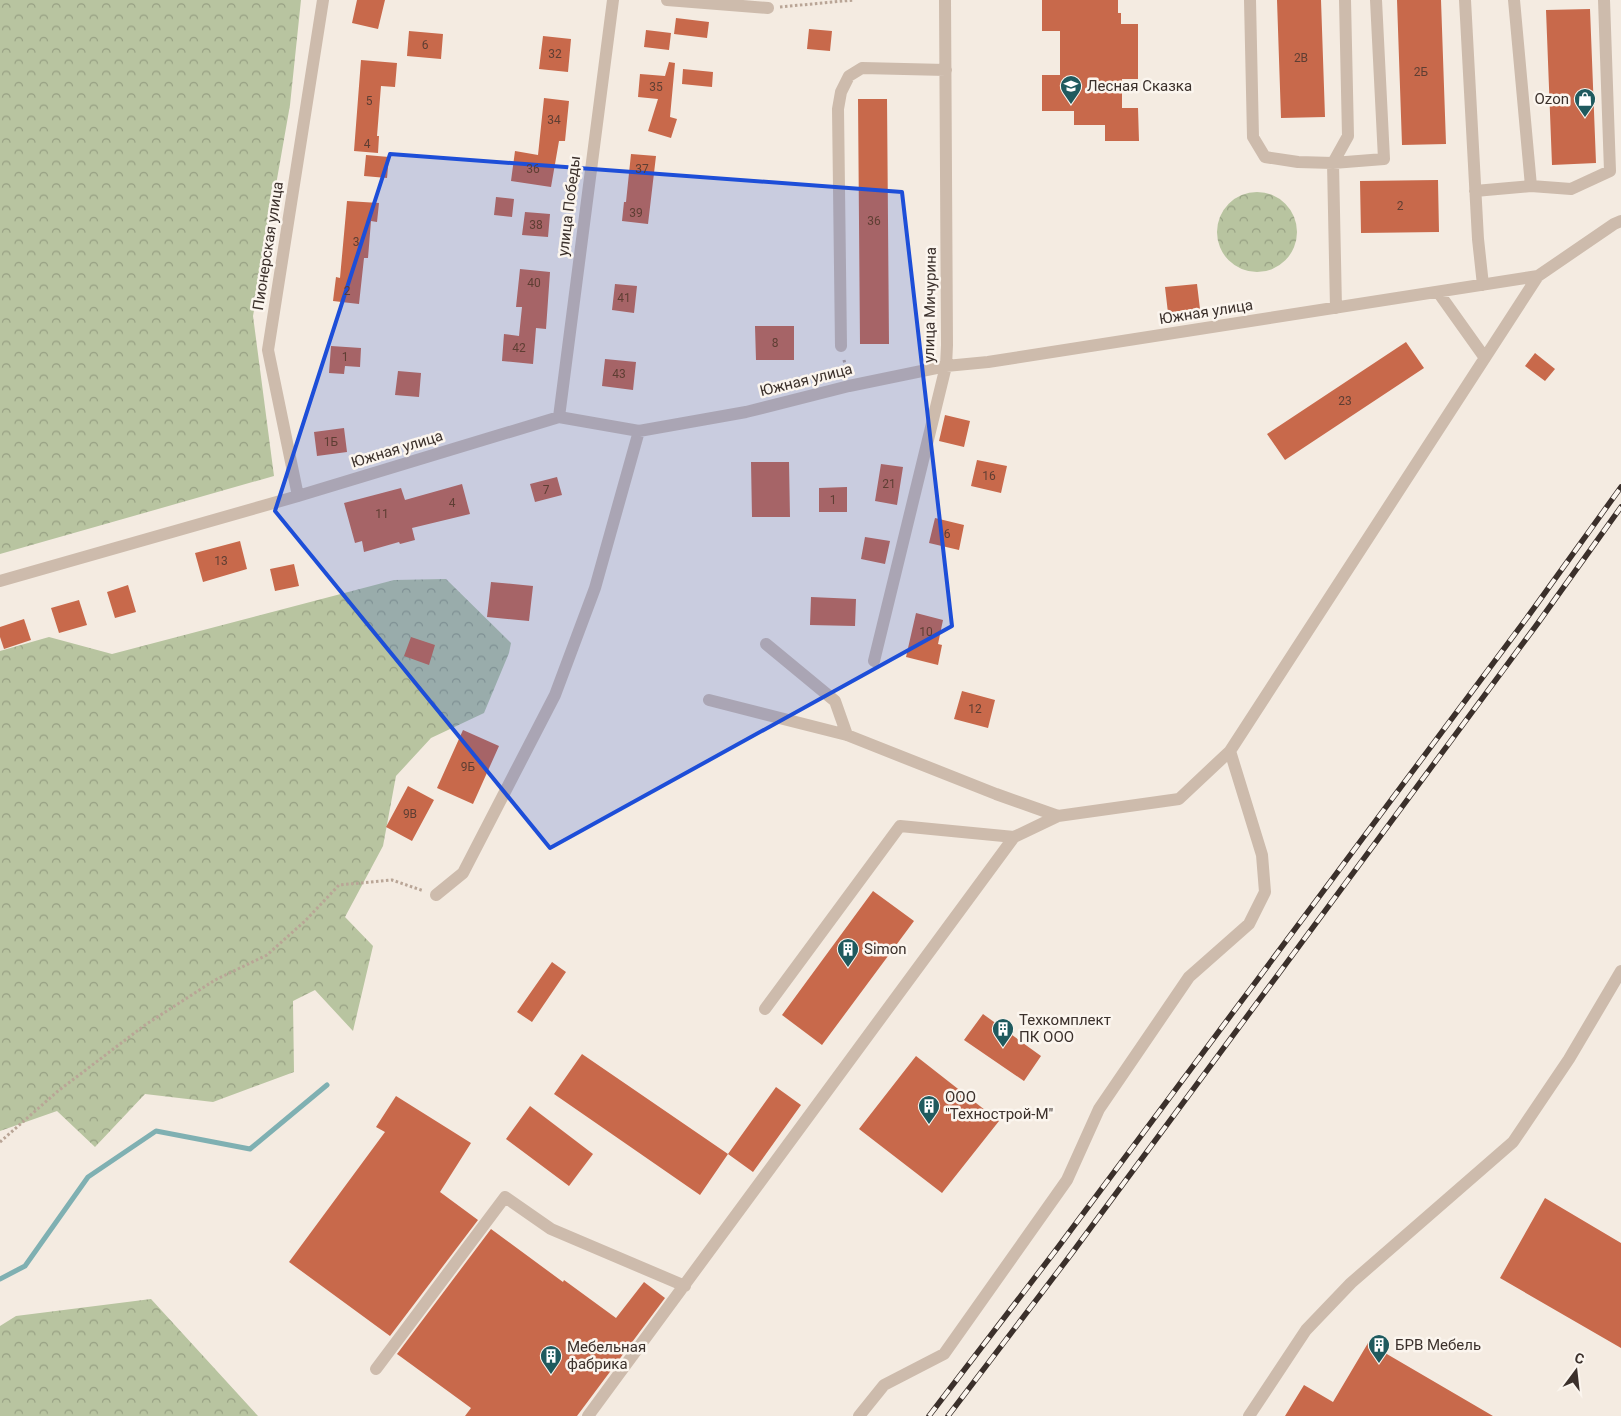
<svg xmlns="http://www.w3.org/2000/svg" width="1621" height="1416" font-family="Roboto,sans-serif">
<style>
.forest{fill:url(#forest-crowns)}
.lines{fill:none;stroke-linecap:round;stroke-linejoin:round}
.stream{stroke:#7fb0b2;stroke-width:5}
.building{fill:#c8694b}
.path{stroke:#b9a596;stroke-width:3;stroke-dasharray:2.5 2.5;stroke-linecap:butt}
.minor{stroke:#cdbbac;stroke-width:12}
.rail-casing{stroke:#3b302b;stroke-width:5.5}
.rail{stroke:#fbf5ee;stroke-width:4;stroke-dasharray:11;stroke-linecap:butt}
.marked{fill:#1d4ed8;fill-opacity:0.2;stroke:#1d4ed8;stroke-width:4;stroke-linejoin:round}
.labels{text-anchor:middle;stroke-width:5;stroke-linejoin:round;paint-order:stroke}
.number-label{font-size:12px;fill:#5e3e33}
.poi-label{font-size:15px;fill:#3b302b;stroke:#fbf5ee;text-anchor:start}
.street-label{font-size:15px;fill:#3b302b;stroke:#fbf5ee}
</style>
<defs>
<pattern id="forest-crowns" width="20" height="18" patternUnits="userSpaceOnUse" patternTransform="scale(1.25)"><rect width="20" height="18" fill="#b8c4a0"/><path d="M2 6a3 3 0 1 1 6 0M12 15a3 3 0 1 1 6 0" fill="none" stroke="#97a083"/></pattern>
</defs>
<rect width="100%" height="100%" fill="#f4ebe1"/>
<path class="forest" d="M0,0H301L290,105L253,316L274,476L0,554Z
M1217 232a40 40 0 1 1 80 0a40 40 0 1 1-80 0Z
M446,579L511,643L509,653L484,713L431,738L396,776L383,846L345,917L373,946L353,1031L315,990L293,1001L294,1072L213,1102L145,1094L95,1147L57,1111L0,1131V651L49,637L112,654L394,580Z
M151,1299L258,1416H0V1326L16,1316Z"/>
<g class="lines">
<path class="stream" d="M0,1279L25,1266L88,1177L156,1131L250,1149L327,1085"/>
</g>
<path class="building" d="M357,0H385L378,29L352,23Z
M1042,0H1118V13H1121V24H1138V79H1122V108H1138L1139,141H1105V125H1074V111H1042V75H1060V31H1042Z
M1277,0H1321L1325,117L1281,118Z
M1397,0H1441L1446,144L1402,145Z
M1590,9L1596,163L1552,165L1546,10Z
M676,18L709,22L707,38L674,34Z
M809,29L832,31L830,51L807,49Z
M646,30L671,33L669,50L644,47Z
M409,31L443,34L441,59L407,56Z
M543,36L571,39L568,72L539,69Z
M361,60L397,63L395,87L381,86L377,136H379L378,153L354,151Z
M669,62L675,63L670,117L677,119L671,138L648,131L658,99L638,97L640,74L665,76Z
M683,69L713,72L712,87L682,84Z
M544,98L569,101L565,141H559L551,187L511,181L515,151L538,155Z
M858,99H887L889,344H860Z
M631,154L656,156L648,224L622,221L624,202H626Z
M366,155L389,157L387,178L364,176Z
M1438,180L1439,232L1361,233L1360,181Z
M496,197L514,199L512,217L494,215Z
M347,201L379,203L377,222L371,221L368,258H364L359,304L333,301L336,277L340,278Z
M525,212L550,214L548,237L522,235Z
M520,269L550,272L546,329L536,328L533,364L502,361L504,334L519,336L522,307H516Z
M615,284L637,286L634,313L612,310Z
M1197,284L1200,309L1168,313L1165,287Z
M755,326H794V360H756Z
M1406,342L1424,368L1285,460L1267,434Z
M331,346L361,348L360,367L345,366L344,374L329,373Z
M1535,353L1555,369L1545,381L1525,366Z
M605,359L636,362L633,390L602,386Z
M398,371L421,373L419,397L395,395Z
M945,415L970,421L964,447L939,441Z
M344,428L347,452L317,456L314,432Z
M977,460L1007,466L1001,493L971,486Z
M751,462H789L790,517H752Z
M881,464L903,467L897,505L875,501Z
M557,477L562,495L535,502L530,484Z
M462,484L470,514L412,528L415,540L400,544L399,542L364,552L362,541L355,543L344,503L401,488L405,500Z
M847,487V512H819V488Z
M935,518L964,525L959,550L929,543Z
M865,537L890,541L885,564L861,559Z
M240,541L247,569L203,582L195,553Z
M294,564L299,586L275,591L270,569Z
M491,582L533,586L529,621L487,617Z
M128,585L136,612L115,618L107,592Z
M811,597L856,599L855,626L810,625Z
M79,600L87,625L59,633L51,608Z
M916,613L943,620L938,644L942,645L938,665L906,657Z
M24,619L31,640L4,649L0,637V627Z
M411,637L435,645L429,665L404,656Z
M962,691L995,700L988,728L954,719Z
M463,730L499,746L473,804L437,788Z
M408,786L434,800L412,841L386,827Z
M873,891L914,921L822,1045L782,1015Z
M552,962L566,972L532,1022L517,1012Z
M983,1014L1041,1056L1024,1081L964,1040Z
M582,1054L728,1154L700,1195L554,1094Z
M916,1056L999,1121L942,1193L859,1129Z
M776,1087L801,1105L753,1172L728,1154Z
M396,1096L471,1143L440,1192L478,1220L390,1336L289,1262L385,1132L376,1127Z
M530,1106L593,1154L569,1186L506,1139Z
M1545,1198L1621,1243V1348L1500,1278Z
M491,1229L563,1282L564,1280L616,1318L644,1282L665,1298L577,1416H465L471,1408L397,1354Z
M1368,1343L1493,1416H1285L1304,1385L1333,1402Z"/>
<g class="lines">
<path class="path" d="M780,7L854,0
M844,360L847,373
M0,1142L58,1091L145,1025L215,980L267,955L305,921L339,885L392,880L424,891"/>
<path class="minor" d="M667,0L768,8
M1250,0L1253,137L1265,157L1298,162L1333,163L1348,136L1345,0
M1465,0L1478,239L1483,285
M1531,186L1571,189L1610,171L1604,0
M1475,191L1531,186L1514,0
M1438,292L1485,358
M1336,308L1333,163L1384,159L1376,0
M841,346L838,109L841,92L849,76L862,68L946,70
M559,417L613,0
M298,496L268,350L323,0
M0,581L298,496L559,417L639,431L746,412L849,386L946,366L988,362L1538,276L1614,224L1621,221
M766,644L835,701L847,735
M874,661L946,366L947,345L945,0
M709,700L847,735L996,794L1058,816
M436,895L463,873L555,695L595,588L639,431
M765,1009L900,826L1014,837
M376,1369L505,1197L551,1229L685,1286
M588,1416L1014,837L1058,816L1179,799L1230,751L1538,276
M859,1416L884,1385L944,1354L1067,1180L1099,1109L1189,977L1249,924L1265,892L1262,855L1230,751
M1249,1416L1306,1330L1351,1283L1513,1142L1569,1059L1621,971"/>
<g class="rail-casing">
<path id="rail" d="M929,1416L1059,1246L1529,615L1621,487
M948,1416L1072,1253L1538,623L1621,507"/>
</g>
<use href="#rail" class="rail"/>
</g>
<path class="marked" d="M390,154L902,192L952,626L550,848L275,511Z"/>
<defs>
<g id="school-pin" transform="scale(1.125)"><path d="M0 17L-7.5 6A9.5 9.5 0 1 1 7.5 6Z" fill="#1f5a5e" stroke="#fbf5ee"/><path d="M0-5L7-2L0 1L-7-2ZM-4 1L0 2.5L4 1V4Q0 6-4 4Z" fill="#fff"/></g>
<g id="shop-pin" transform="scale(1.125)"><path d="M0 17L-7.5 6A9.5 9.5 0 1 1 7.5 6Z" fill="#1f5a5e" stroke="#fbf5ee"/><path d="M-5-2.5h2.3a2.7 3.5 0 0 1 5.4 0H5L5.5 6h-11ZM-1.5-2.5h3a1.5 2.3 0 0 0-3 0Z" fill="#fff"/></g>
<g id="building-pin" transform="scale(1.125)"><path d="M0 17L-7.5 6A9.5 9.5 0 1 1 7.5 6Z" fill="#1f5a5e" stroke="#fbf5ee"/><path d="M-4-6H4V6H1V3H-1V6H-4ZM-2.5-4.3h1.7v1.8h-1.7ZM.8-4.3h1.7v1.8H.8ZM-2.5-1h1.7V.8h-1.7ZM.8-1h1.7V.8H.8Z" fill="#fff"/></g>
</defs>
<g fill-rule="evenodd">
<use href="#school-pin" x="1071" y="86"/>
<use href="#shop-pin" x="1585" y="99"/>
<use href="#building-pin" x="848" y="949"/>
<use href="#building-pin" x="1003" y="1029"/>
<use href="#building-pin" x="929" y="1106"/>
<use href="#building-pin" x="1379" y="1345"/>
<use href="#building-pin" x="551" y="1356"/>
</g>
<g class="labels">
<g class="number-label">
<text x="425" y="49">6</text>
<text x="555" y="58">32</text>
<text x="1301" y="62">2В</text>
<text x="1421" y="76">2Б</text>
<text x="656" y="91">35</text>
<text x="369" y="105">5</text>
<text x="554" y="124">34</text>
<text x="367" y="148">4</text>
<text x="533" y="173">36</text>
<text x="642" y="173">37</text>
<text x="1400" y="210">2</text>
<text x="636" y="217">39</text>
<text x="874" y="225">36</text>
<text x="536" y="229">38</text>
<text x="356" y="246">3</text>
<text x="534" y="287">40</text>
<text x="347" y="295">2</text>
<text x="624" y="302">41</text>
<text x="775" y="347">8</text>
<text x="519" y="352">42</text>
<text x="345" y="361">1</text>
<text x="619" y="378">43</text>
<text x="1345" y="405">23</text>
<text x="331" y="446">1Б</text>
<text x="989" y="480">16</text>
<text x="889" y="488">21</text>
<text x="546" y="494">7</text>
<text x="833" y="504">1</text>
<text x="452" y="507">4</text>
<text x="382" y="518">11</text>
<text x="947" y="538">6</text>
<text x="221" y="565">13</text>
<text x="926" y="636">10</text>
<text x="975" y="713">12</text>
<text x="468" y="771">9Б</text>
<text x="410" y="818">9В</text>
</g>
<g class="poi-label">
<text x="1087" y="91">Лесная Сказка</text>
<text x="1569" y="104" text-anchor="end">Ozon</text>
<text x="864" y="954">Simon</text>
<text x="1019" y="1025">Техкомплект<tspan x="1019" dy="17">ПК ООО</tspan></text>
<text x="945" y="1102">ООО<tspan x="945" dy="17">"Технострой-М"</tspan></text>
<text x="1395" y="1350">БРВ Мебель</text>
<text x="567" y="1352">Мебельная<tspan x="567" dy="17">фабрика</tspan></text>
</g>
<g class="street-label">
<text transform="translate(569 206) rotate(-83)" y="5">улица Победы</text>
<text transform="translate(268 246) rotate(-81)" y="5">Пионерская улица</text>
<text transform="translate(930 305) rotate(-89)" y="5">улица Мичурина</text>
<text transform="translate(1206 312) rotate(-9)" y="5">Южная улица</text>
<text transform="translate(806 380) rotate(-14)" y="5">Южная улица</text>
<text transform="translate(397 449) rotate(-17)" y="5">Южная улица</text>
</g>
</g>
<g transform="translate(1576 1371) rotate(15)" stroke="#fbf5ee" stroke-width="4" paint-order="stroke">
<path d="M0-4L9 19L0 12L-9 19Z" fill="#3b302b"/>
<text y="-8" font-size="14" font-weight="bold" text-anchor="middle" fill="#3b302b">С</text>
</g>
</svg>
